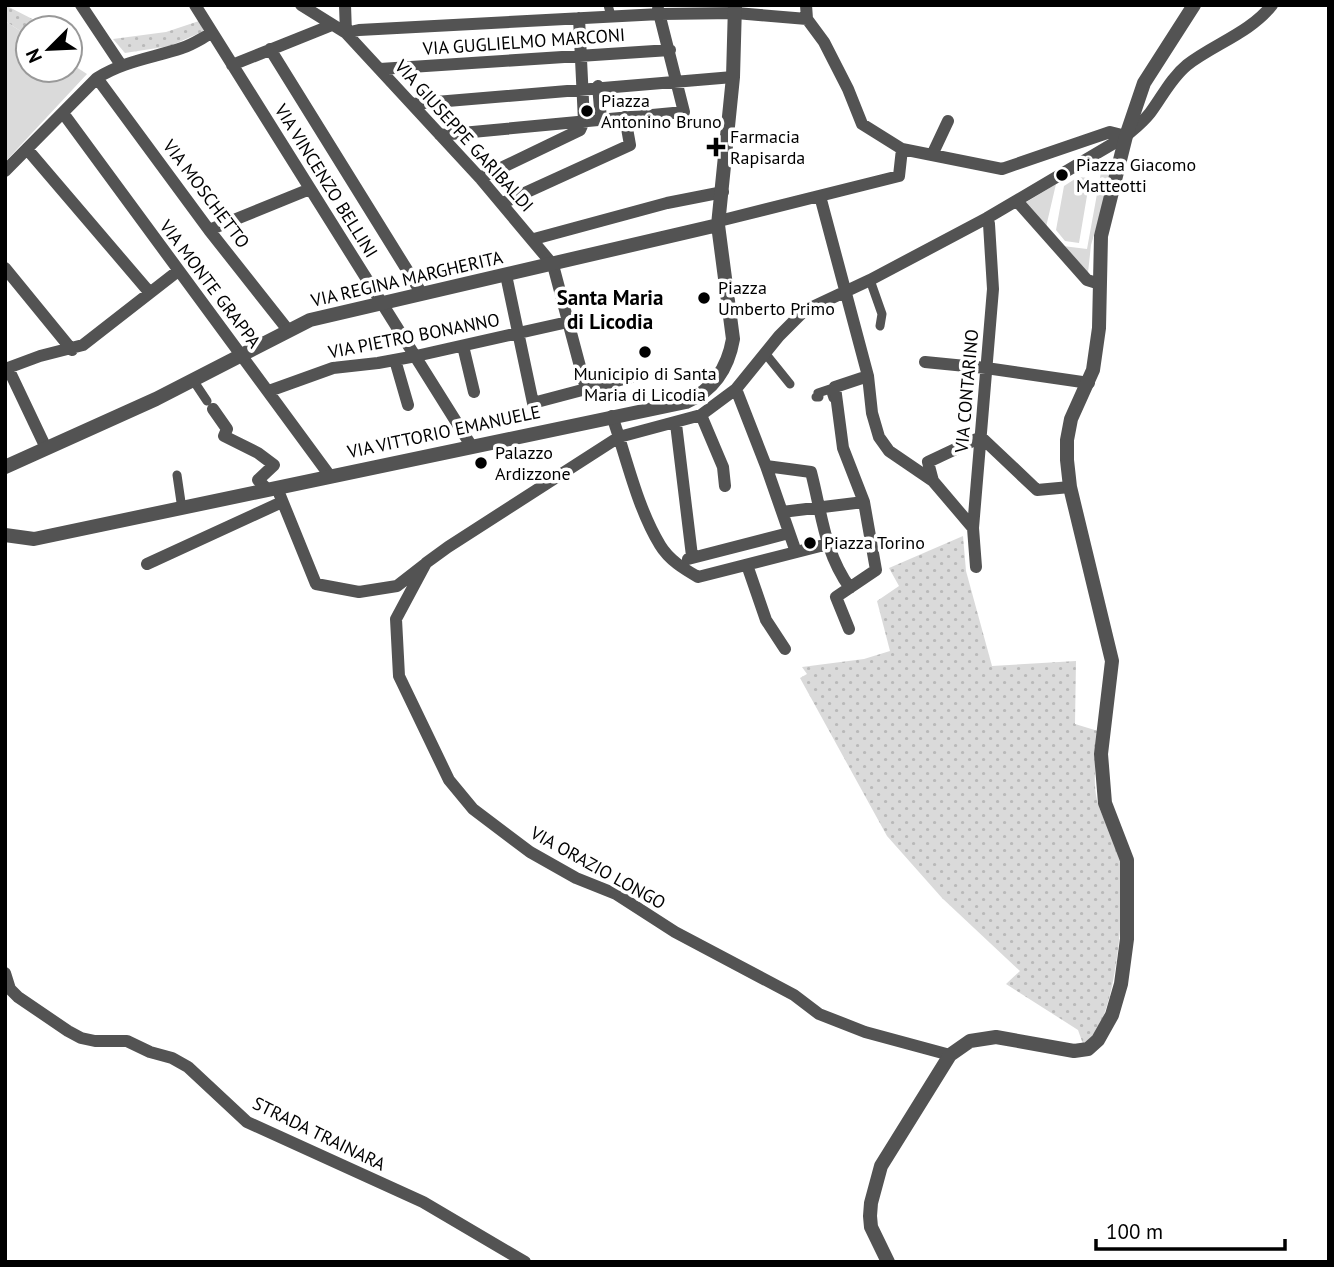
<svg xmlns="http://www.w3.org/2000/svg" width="1334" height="1267" font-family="'PT Sans',sans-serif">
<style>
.grass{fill:url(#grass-dots)}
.garden{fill:#dadada}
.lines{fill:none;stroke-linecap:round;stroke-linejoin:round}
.pedestrian{stroke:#535353;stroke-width:9}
.minor{stroke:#535353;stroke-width:12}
.tertiary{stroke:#535353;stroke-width:14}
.poi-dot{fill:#000;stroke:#fff;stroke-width:2.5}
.labels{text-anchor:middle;stroke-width:7;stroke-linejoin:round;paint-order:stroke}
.street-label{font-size:18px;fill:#000;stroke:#fff}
.poi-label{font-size:18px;fill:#000;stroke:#fff;text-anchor:start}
.quarter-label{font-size:21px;font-weight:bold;fill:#000;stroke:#fff}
</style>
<defs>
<pattern id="grass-dots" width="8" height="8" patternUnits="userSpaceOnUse" patternTransform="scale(1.75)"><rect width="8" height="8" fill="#dadada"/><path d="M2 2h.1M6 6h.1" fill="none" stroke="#b9b9b9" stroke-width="1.8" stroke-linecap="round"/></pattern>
</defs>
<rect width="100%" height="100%" fill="#fff"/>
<path class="grass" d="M5,5L46,26L52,28H28V36L5,21Z
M199,21L204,31L170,46L125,53L113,39L166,32Z
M963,536L966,571L992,666L1076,661L1075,724L1098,731C1097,753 1092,778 1097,800C1102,822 1121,843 1122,865C1124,901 1118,1028 1083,1044L1078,1030L1006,984L1020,971L942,898L887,836L800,678L807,674L802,667L864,659L890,651L877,601L899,586L889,568Z"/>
<path class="garden" d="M5,21L28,36V70H70V63L87,74L5,162Z
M1103,161L1108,163L1111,168L1110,181L1091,245L1088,273L1063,246L1087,249Z
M1078,177L1090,178L1079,243L1065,241L1056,230L1064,186Z
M1056,184L1046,227L1025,203Z"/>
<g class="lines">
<path class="pedestrian" d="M608,5L611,16
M870,280L882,314L880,326
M765,353L790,384
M193,380L207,401
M816,397H819L818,393L830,389L833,398
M177,475L182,509"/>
<path class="minor" d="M81,5L121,65
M195,5L472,447
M301,5L346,33L480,178L553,265L586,389
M345,5L346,33
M806,5L807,19
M346,33L359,30L660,14L736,13L807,19L824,42L848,89L862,124L902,149L1002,169L1110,132L1126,136
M270,49L422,294
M232,65L332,25
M380,69L670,50
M97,78L209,230L288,330
M598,86L601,119
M412,104L733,77
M63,113L330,476
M440,135L684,112L658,9
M27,149L150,293
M932,155L948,121
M5,171L97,78C124,61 152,58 182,48C192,45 202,38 212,33
M480,178L580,130L584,121L579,18
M820,196L868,376L872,413L879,437L889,451L933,481L973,528
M1017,201L1087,280L1100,284
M503,203L630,145L625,117
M719,221L899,176L902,149
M209,230L310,189
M534,239L667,203L723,192
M5,268L72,350
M506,275L533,403L639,375
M463,346L474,392
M395,360L408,405
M925,362L986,368L1089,383
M8,368L46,448
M5,369L40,356L83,345L178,271
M736,389L766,466L796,552
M269,391L333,368L378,363L416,356L568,322
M213,409L227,429L224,436L258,453L274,465L258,480L268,490
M701,415L723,467L725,486
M612,416C627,459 637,507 660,545C669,560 684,569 698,577L828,544
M676,424L692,556
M766,466L811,472C822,514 824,552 850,588
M933,481L928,462L981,437L1037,490L1070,487
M277,488L316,584L359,592L397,586L424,565
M782,512L864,502
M688,559L789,533
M147,564L282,502
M747,565L766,620L785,649
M976,567L973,528L993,289L989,224L987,218
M849,629L836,597L876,570L864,502L843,448L835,387L868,376
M5,973L10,989L18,997L68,1031L81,1038L95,1041H127L150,1052L172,1058L188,1067L247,1122L423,1202L525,1262
M950,1055L865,1032L819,1014L794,995L675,932L616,894L576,878L530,852L473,809L449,780L399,676L396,619L426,563L448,547L619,437L701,415L736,389L779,336L804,311L870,280L987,218L1126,136C1134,129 1143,122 1150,113C1162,97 1171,78 1187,65C1214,44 1250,33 1272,5"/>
<path class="tertiary" d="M5,467L156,399L310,320L718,225
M5,535L34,539L686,402C714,390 728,368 733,339L718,225L733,77L735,5
M888,1262L871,1227L870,1216L871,1203L881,1166L950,1055L970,1041L996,1037L1074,1051L1088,1049L1098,1040L1112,1015L1121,984L1127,939V860L1105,803L1101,754L1112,661L1070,487L1067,460V440L1071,419L1093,370L1099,328L1101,236L1126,136L1144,83L1194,5"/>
</g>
<g class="poi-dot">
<circle cx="587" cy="111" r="7"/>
<path d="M712.5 136.5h7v7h7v7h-7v7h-7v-7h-7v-7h7z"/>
<circle cx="1062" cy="175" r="7"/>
<circle cx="704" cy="298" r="7"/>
<circle cx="645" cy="352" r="7"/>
<circle cx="481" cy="463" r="7"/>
<circle cx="810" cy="543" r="7"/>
</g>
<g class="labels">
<g class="street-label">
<text transform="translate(524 42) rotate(-4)" y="6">VIA GUGLIELMO MARCONI</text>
<text transform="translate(464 136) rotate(48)" y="6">VIA GIUSEPPE GARIBALDI</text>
<text transform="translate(326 181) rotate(58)" y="6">VIA VINCENZO BELLINI</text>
<text transform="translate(206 194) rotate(53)" y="6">VIA MOSCHETTO</text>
<text transform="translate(407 279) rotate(-13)" y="6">VIA REGINA MARGHERITA</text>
<text transform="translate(210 284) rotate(53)" y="6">VIA MONTE GRAPPA</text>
<text transform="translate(414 336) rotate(-11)" y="6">VIA PIETRO BONANNO</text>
<text transform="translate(967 391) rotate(-85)" y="6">VIA CONTARINO</text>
<text transform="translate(444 432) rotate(-12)" y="6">VIA VITTORIO EMANUELE</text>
<text transform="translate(598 868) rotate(29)" y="6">VIA ORAZIO LONGO</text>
<text transform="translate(319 1134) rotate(26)" y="6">STRADA TRAINARA</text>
</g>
<g class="poi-label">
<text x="601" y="107">Piazza<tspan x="601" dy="21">Antonino Bruno</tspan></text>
<text x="730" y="143">Farmacia<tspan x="730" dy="21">Rapisarda</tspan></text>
<text x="1076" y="171">Piazza Giacomo<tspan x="1076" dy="21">Matteotti</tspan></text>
<text x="718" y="294">Piazza<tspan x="718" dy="21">Umberto Primo</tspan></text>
<text x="645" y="380" text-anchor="middle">Municipio di Santa<tspan x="645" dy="21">Maria di Licodia</tspan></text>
<text x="495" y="459">Palazzo<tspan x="495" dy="21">Ardizzone</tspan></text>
<text x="824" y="549">Piazza Torino</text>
</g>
<g class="quarter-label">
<text x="610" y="305">Santa Maria<tspan x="610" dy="24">di Licodia</tspan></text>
</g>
</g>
<rect width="1334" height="1267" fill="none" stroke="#000000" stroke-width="14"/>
<g transform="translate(49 49) rotate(246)"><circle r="33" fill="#ffffff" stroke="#999999" stroke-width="2"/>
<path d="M0-5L12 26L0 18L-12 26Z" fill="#000000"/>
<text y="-10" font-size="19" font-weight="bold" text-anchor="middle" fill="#000000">N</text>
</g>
<path d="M1096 1239v10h189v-10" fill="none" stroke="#000000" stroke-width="3.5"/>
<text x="1106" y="1239" font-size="21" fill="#000000" stroke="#ffffff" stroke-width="5" paint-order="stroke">100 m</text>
</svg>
